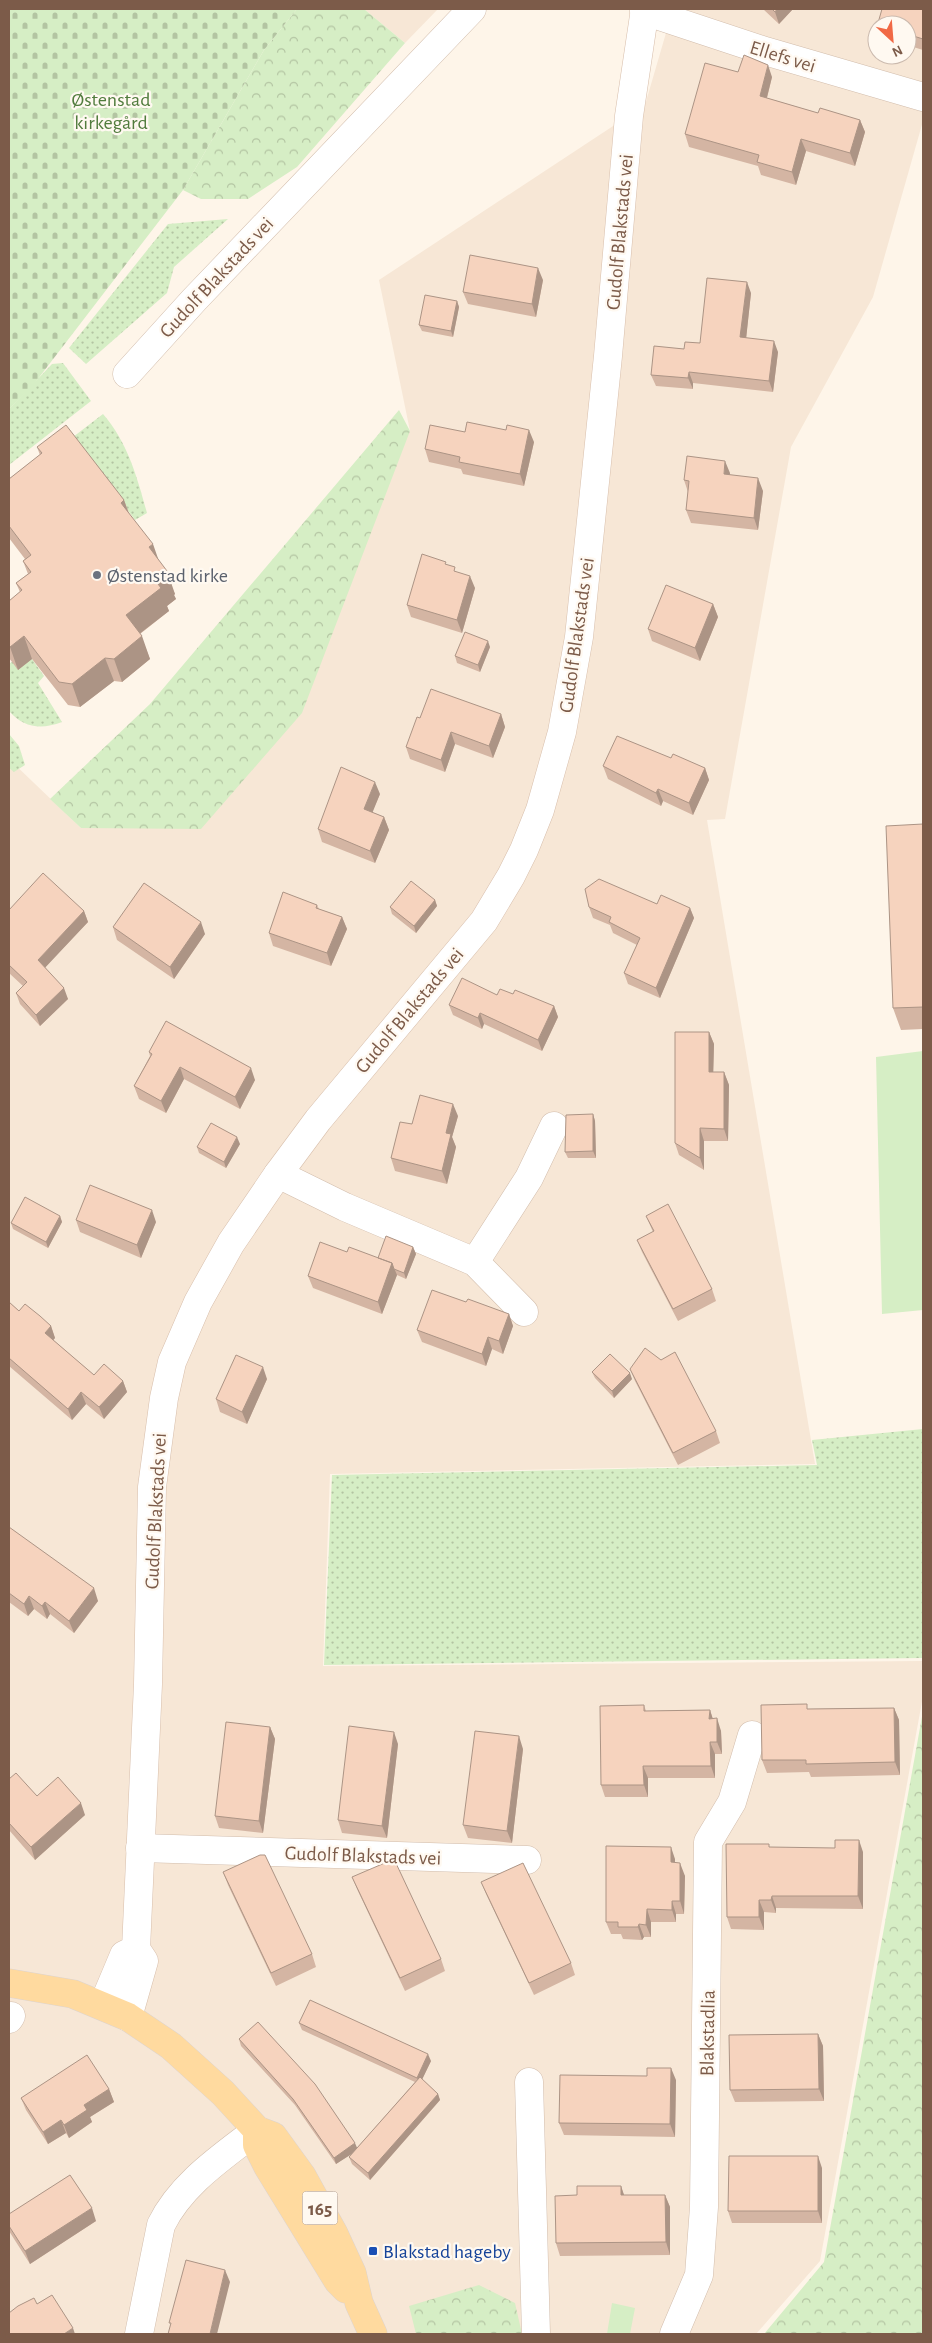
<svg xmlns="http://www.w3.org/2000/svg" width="932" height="2343" font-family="'Alegreya Sans',sans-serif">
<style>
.residential{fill:#f7e7d6;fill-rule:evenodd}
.grass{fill:url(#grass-dots)}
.forest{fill:url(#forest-crowns)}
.cemetery{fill:url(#cemetery-stones)}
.green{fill:#d6eec5}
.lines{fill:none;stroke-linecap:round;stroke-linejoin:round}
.street-casing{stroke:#d2bdac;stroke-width:29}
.secondary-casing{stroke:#d8bfac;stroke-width:29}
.primary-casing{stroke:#ddd4d0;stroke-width:29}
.street{stroke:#fff;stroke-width:28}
.secondary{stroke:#fff;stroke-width:28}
.primary{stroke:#ffda9f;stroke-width:28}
.wall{fill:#d4b5a3}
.shaded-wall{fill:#ac9485}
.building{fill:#f6d3be;stroke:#ac9485}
.worship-dot{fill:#6b7280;stroke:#fff9f1;stroke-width:2}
.transit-dot{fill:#1a4fb4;stroke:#fff9f1;stroke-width:2}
.labels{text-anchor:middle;stroke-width:4.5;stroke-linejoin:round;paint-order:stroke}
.shield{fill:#fff9f1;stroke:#a38a7b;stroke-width:1}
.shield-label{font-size:19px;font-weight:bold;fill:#7c5b49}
.street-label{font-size:20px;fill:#7c5b49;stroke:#fff9f1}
.park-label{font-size:20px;fill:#517c3d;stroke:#fff9f1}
.worship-label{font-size:20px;fill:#5b616d;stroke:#fff9f1;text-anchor:start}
.transit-label{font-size:20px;fill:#164399;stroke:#fff9f1;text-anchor:start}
</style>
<defs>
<pattern id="grass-dots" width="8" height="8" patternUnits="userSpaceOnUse" patternTransform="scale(1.25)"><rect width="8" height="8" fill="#d6eec5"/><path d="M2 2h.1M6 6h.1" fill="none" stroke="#b3c4a2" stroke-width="1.8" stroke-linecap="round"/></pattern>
<pattern id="forest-crowns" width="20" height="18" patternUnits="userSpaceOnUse" patternTransform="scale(1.25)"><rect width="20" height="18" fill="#d6eec5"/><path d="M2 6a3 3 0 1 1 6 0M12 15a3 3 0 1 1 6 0" fill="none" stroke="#b3c4a2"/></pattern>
<pattern id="cemetery-stones" width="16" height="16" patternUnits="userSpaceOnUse" patternTransform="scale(1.25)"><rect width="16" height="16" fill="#d6eec5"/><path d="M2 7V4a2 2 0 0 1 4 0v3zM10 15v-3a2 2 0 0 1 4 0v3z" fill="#b3c4a2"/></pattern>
</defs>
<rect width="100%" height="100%" fill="#fef5e9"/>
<path class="residential" d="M364,9H438L405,43Z
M673,9H923V121L873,297L791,447L725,819L707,820L815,1464L330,1474L323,1666L923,1661V1696L820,2261L756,2334H9V759L81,828L410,431L379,280L645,105ZM877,25H907V55H877Z"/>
<path class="grass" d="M228,219L174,267L167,293L86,364L69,348L168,224Z
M63,363L91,401L9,465V409L52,364Z
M103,414C128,443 137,477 147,513L135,520L73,437Z
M32,659L44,676L38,683L62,722C41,730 24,728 9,711V664L13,661Z
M9,734L19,746L25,765L14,772L9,768Z
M923,1429V1658L324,1665L332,1475L817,1465L812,1440Z"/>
<path class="forest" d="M297,9H364L405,43L297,167L248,199H201L183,190L264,50Z
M399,410L410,431L302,713L201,829L81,828L50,799L150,704Z
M923,1711V2334H764L824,2262Z
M479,2285L515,2303L522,2334H416L409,2306Z"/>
<path class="cemetery" d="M9,9H297L264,50L183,190L34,384L9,409Z"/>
<path class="green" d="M923,1051V1310L882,1314L876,1057Z
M612,2303L635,2308L630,2334H607Z"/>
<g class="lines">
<g class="street-casing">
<path id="street" d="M644,11L765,51L923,97
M127,374L194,300L472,9
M278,1174L345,1207L475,1262L524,1312
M475,1262L529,1178L554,1126
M140,1848L527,1860
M9,2019L11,2016
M529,2082L536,2334
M139,2334L161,2225C181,2184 222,2157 257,2130
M674,2334L699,2275L704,2207L708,1842L732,1802L752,1735"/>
</g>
<g class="secondary-casing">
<path id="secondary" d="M103,2005L124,1955L136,1949
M128,2017L144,1961L136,1949L148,1684L152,1487L164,1398L172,1362L198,1302L231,1243L278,1174L318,1120L484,921L511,876L524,850L540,810L562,732L579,637L608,356L629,116L645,9"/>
</g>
<g class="primary-casing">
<path id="primary" d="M9,1983L73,1994L128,2017L171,2046L223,2093L257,2130L273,2136L302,2176L334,2234L352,2273L359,2303L373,2334
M257,2130V2145L268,2167L338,2281L346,2289"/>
</g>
<use href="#street" class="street"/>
<use href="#secondary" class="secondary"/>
<use href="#primary" class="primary"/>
</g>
<path class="wall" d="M763,9H793L779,24Z
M923,9V50L907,45V25H879L878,23Z
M738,72L772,77L767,98L818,113L860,120L865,132L855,166L806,151L796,185L761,175L758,166L689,147L685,134Z
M543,280L536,317L468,304L463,292Z
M751,293L746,338L778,352L773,392L693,383V389L656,386L651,375L684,349L700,343Z
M457,301L459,307L453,337L422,331L419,325Z
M465,432L534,442L524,486L463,474L461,469L429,462L425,449Z
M37,447L124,500L129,513L158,560L175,594L174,595L176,599L167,606L169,611L140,634L150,659L122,682L114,681L80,707L68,705L32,659L18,670L9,658V601L20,592L16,583L28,574L23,561L25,559L9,538V479L40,455Z
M730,473V475L763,491L758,530L691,523L686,510L688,492L684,480Z
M447,565L475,588L462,633L411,617L407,605Z
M713,604L718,617L700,661L652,641L648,629Z
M490,647L480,672L457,663L455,656Z
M501,714L505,727L493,758L455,744L445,772L410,759L406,747L420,718Z
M603,766L705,768L709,780L693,815L663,801L661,806L608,779Z
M380,794L372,812L384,817L389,830L375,863L322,842L318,829Z
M923,824V1029L901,1030L893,1008Z
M435,900L437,906L416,933L392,914L390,907Z
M657,904L690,908L694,918L660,998L628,984L624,973L637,945L613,933L610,925L593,918L589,907Z
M317,905L319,909L342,917L347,929L331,966L273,946L269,933Z
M9,910L84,911L88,922L45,967L68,999L40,1026L20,1004L16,993L23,986L9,973Z
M113,927L205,934L174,979L117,940Z
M497,995L554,1006L558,1017L542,1051L484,1024L482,1029L453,1015L449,1005Z
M709,1032L714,1044L713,1072H724L729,1085L728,1141H704V1170L679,1155L675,1143Z
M149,1052L255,1080L240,1109L184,1079L166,1113L139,1099L134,1086L150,1056Z
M593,1114L595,1121L596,1158H568L565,1152Z
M458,1116L452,1137L456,1147L447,1184L395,1171L391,1158L412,1124Z
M240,1144L226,1168L199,1153L197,1147Z
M60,1216L62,1222L48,1248L13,1229L11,1223Z
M646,1216L712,1289L716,1301L678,1321L642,1252L637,1240L653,1232Z
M76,1220L156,1222L141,1258L80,1232Z
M413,1247L416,1254L406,1279L397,1275L382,1314L313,1288L308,1276L378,1258Z
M9,1302L19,1311L51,1326L55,1338L53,1340L94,1375L123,1381L127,1392L104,1419L86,1404L72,1420L9,1366Z
M466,1302L509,1314L513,1326L503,1354L492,1349L486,1366L422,1342L417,1330Z
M630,1369L716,1431L720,1443L678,1465L635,1381Z
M592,1372L632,1379L614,1398L595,1378Z
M267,1379L247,1424L220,1412L216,1399Z
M9,1527L98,1601L74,1633L50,1614L47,1619L34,1609L28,1616L9,1602Z
M644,1705L646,1711L710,1710L713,1719L721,1731L722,1754H715V1778H648V1797H605L601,1785Z
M894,1708L899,1720L900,1775L811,1777L809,1772L767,1773L762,1760L808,1709Z
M270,1727L275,1739L263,1833L219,1828L215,1816Z
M398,1744L387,1838L342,1833L338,1820Z
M523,1749L512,1843L468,1838L463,1825Z
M9,1779L37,1796L85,1815L35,1860L9,1830Z
M771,1847L863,1852V1909L776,1908V1913L764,1912V1930L731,1929L727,1917Z
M675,1859V1863L685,1876L684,1914H676V1922H651V1937H644L642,1940L623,1939L621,1934H611L606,1922Z
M223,1872L312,1954L316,1967L276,1986L228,1885Z
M352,1877L441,1959L445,1971L405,1991L357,1889Z
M481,1882L571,1963L575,1975L534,1995L486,1894Z
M299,2023L431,2061L422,2079L438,2094L440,2100L370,2180L352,2164L349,2157L354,2152L336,2164L295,2105L241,2046L239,2039L357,2148L415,2082L302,2030Z
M818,2034L823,2046L824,2101L735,2102L730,2090Z
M676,2080L675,2137L564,2135L559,2123Z
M109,2089L114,2102L90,2117L92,2122L69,2138L66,2133L48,2144L26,2110L21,2098Z
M822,2168V2223H732L728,2211Z
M621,2186L624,2195H665L670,2207V2255L560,2256L556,2243L577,2195Z
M9,2214L96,2221L30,2264L9,2231Z"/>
<path class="shaded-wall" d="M777,9H793L779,24L775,12Z
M768,65L772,77L764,109L760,96Z
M860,120L865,132L855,166L850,153Z
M801,139L806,151L796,185L792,172Z
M538,268L543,280L536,317L532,304Z
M747,282L751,293L745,349L740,337Z
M457,301L459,307L453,337L451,331Z
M774,341L778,352L773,392L769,381Z
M689,372L693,383V389L688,378Z
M529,430L534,442L524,486L520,474Z
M725,461L730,473L728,487L724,474Z
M758,478L763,491L758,530L754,518Z
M124,500L132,523L121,503Z
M153,544L161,567L149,547Z
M167,571L175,594L174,595L176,599L167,606L169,611L134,638L126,615L158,584L165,573Z
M470,576L475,588L462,633L457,620Z
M713,604L718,617L700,661L695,648Z
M24,636L32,659L18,670L10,647Z
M142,636L150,659L122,682L114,659Z
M488,641L490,647L480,672L478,665Z
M105,658L114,681L80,707L72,684Z
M501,714L505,727L493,758L489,746Z
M451,732L455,744L445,772L441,760Z
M705,768L709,780L693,815L689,803Z
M375,782L380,794L369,821L364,809Z
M658,789L663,801L661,806L656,793Z
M384,817L389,830L375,863L370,851Z
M435,900L437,906L416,933L414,926Z
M690,908L694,918L660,998L656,988Z
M84,911L88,922L42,971L38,960Z
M342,917L347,929L331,966L327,953Z
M201,922L205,934L174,979L170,967Z
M64,988L68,999L40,1026L36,1015Z
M554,1006L558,1017L542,1051L538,1040Z
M480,1013L484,1024L482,1029L478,1018Z
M709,1032L714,1044L713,1084L709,1072Z
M180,1067L184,1079L166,1113L161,1101Z
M251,1068L255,1080L240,1109L235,1097Z
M724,1072L729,1085L728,1141L724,1129Z
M453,1104L458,1116L452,1137L456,1147L447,1184L442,1171L446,1133Z
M593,1114L595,1121L596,1158L593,1151Z
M700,1128L704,1141V1170L700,1158Z
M237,1137L240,1144L226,1168L224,1162Z
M152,1210L156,1222L141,1258L137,1245Z
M60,1216L62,1222L48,1248L46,1242Z
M413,1247L416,1254L406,1279L404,1273Z
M392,1263L397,1275L382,1314L378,1302Z
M509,1314L513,1326L503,1354L499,1341Z
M51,1326L55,1338L49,1345L45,1333Z
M488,1337L492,1349L486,1366L482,1354Z
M263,1367L267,1379L247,1424L242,1412Z
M630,1373L632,1379L614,1398L612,1391Z
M123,1381L127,1392L104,1419L99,1407Z
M81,1392L86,1404L72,1420L68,1409Z
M94,1588L98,1601L74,1633L69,1621Z
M29,1596L34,1609L28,1616L24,1604Z
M45,1602L50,1614L47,1619L42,1606Z
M894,1708L899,1720L900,1775L895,1762Z
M710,1710L714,1723L709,1719Z
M717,1718L721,1731L722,1754L717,1742Z
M270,1727L275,1739L263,1833L259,1821Z
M394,1732L398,1744L387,1838L382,1826Z
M519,1736L523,1749L512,1843L507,1831Z
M710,1742L715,1754V1778L711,1766Z
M643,1766L648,1778V1797L644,1785Z
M81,1803L85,1815L35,1860L31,1847Z
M859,1840L863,1852V1909L858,1896Z
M671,1847L675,1859V1874L671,1862Z
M680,1863L685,1876L684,1914L680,1901Z
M772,1896L776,1908V1913L771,1900Z
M759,1900L764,1912V1930L759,1917Z
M672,1901L676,1914V1922L672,1910Z
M647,1909L651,1922V1937L646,1925Z
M639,1924L644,1937L642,1940L638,1927Z
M818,2034L823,2046L824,2101L819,2089Z
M428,2054L431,2061L420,2084L417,2078Z
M671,2068L676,2080L675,2137L670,2124Z
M109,2089L114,2102L90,2117L92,2122L69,2138L64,2125L84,2105Z
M438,2094L440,2100L370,2180L368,2173Z
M61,2120L66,2133L48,2144L43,2132Z
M355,2143L358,2150L336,2164L334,2158Z
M818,2156L822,2168V2223L818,2211Z
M621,2186L625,2198L621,2195Z
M665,2195L670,2207V2255L666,2242Z
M92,2208L96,2221L30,2264L25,2251Z
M225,2270L230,2282L217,2334H210Z
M73,2328L75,2334H64Z"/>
<path class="building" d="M772,9H777L775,12Z
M882,9H923V39L907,34V25H886L878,23Z
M744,55L768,65L760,96L818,113L820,108L860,120L850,153L801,139L792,172L757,162L759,155L685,134L705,63L738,72Z
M470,255L538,268L532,304L463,292Z
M707,278L747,282L740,337L774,341L769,381L689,372L688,378L651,375L654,346L684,349L685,342L700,343Z
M425,295L457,301L451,331L419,325Z
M467,422L506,430L507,425L529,430L520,474L459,462L460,457L425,449L430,425L465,432Z
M66,425L124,500L121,503L153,544L149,547L167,571L165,573L167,577L158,584L161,588L126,615L142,636L114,659L105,658L72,684L59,682L24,636L10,647L9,646V601L22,590L16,583L31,572L23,561L31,555L9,526V479L42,453L37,447Z
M687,456L725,461L724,474L758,478L754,518L686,510L689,481L684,480Z
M422,554L446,562L445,564L455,567L454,571L470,576L457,620L407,605Z
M666,585L713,604L695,648L648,629Z
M465,632L488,641L478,665L455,656Z
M431,689L501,714L489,746L451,732L441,760L406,747L417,717L420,718Z
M617,736L671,758L673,754L705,768L689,803L658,789L656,793L603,766Z
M341,767L375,782L364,809L384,817L370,851L318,829Z
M923,824V1007L893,1008L886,826Z
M43,873L84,911L38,960L64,988L36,1015L16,993L27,982L9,965V910Z
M599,879L657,904L661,895L690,908L656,988L624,973L640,938L609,922L611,917L589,907L585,889Z
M411,881L435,900L414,926L390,907Z
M144,883L201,922L170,967L113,927Z
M283,892L317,905L316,908L342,917L327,953L269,933Z
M462,978L497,995L500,989L513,994L515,990L554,1006L538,1040L480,1013L478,1018L449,1005Z
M166,1021L251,1068L235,1097L180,1067L161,1101L134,1086L152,1054L149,1052Z
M675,1032H709V1072H724V1129L700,1128V1158L675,1143Z
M420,1095L453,1104L446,1133L451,1134L442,1171L391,1158L400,1122L412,1124Z
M593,1114V1151L565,1152L566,1115Z
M211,1123L237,1137L224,1162L197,1147Z
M90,1185L152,1210L137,1245L76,1220Z
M25,1197L60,1216L46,1242L11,1223Z
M668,1204L712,1289L673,1309L637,1240L654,1231L646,1216Z
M386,1236L413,1247L404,1273L394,1269L392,1263L378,1258Z
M320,1242L347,1252L349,1247L392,1263L378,1302L308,1276Z
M432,1290L466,1302L468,1299L509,1314L499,1341L488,1337L482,1354L417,1330Z
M9,1302L19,1311L25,1304L40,1316L51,1326L45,1333L94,1375L104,1364L123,1381L99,1407L81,1392L68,1409L9,1358Z
M645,1348L661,1360L675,1352L716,1431L673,1453L630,1369Z
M610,1354L630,1373L612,1391L592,1372Z
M236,1355L263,1367L242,1412L216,1399Z
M9,1527L94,1588L69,1621L45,1602L42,1606L29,1596L24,1604L9,1593Z
M807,1704V1709L894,1708L895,1762L806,1764V1760H762L761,1705Z
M644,1705V1711L710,1710L709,1719L717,1718V1742H710L711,1766H643L644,1785H601L600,1706Z
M226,1722L270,1727L259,1821L215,1816Z
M349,1726L394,1732L382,1826L338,1820Z
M475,1731L519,1736L507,1831L463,1825Z
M16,1773L37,1796L58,1777L81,1803L31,1847L9,1823V1779Z
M835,1840H859L858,1896H772L771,1900H759V1917H727L726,1844H769V1847L835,1848Z
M606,1846L671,1847V1862L680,1863V1901H672V1910L647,1909L646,1925L639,1924L638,1927H618V1922H606Z
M260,1855H265L312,1954L271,1973L223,1872Z
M394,1859L441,1959L400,1978L352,1877Z
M523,1863L571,1963L529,1983L481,1882Z
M310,2000L428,2054L417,2078L299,2023Z
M258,2022L315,2084L355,2143L334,2158L293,2099L239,2039Z
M818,2034L819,2089L730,2090L729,2035Z
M87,2055L109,2089L84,2105L87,2110L64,2125L61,2120L43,2132L21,2098Z
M647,2068H671L670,2124L559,2123L560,2075L647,2076Z
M420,2077L438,2094L368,2173L349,2157Z
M729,2156H818V2211H728Z
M70,2175L92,2208L25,2251L9,2226V2214Z
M577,2186H621V2195H665L666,2242L556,2243L555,2196L577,2195Z
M186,2260L225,2270L210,2334H168L171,2323H169Z
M52,2295L73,2328L64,2334H9V2313L18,2306L34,2298L37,2304Z"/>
<circle class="worship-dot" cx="97" cy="575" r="5"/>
<rect class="transit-dot" x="368" y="2246" width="10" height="10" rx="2.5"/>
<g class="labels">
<rect class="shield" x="302.5" y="2191.5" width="35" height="33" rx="4"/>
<g class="shield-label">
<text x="320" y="2215">165</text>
</g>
<g class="street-label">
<text transform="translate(783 56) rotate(17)" y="7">Ellefs vei</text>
<text transform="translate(619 232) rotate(-85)" y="7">Gudolf Blakstads vei</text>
<text transform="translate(216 277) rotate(-47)" y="7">Gudolf Blakstads vei</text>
<text transform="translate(576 635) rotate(-82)" y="7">Gudolf Blakstads vei</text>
<text transform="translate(409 1010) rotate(-50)" y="7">Gudolf Blakstads vei</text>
<text transform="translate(155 1511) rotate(-87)" y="7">Gudolf Blakstads vei</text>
<text transform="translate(363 1855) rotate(2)" y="7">Gudolf Blakstads vei</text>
<text transform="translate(707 2033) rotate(-89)" y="7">Blakstadlia</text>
</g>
<g class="park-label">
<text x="111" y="106">Østenstad<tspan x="111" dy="23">kirkegård</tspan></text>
</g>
<g class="worship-label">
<text x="107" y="582">Østenstad kirke</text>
</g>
<g class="transit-label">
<text x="383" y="2258">Blakstad hageby</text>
</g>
</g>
<rect width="932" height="2343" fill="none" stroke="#7c5b49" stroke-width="20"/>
<g transform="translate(892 40) rotate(154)"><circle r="24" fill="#fff9f1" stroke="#cbbaae"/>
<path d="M0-4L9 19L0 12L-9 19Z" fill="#f16945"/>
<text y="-8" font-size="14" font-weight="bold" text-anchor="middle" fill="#7c5b49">N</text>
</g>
</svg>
